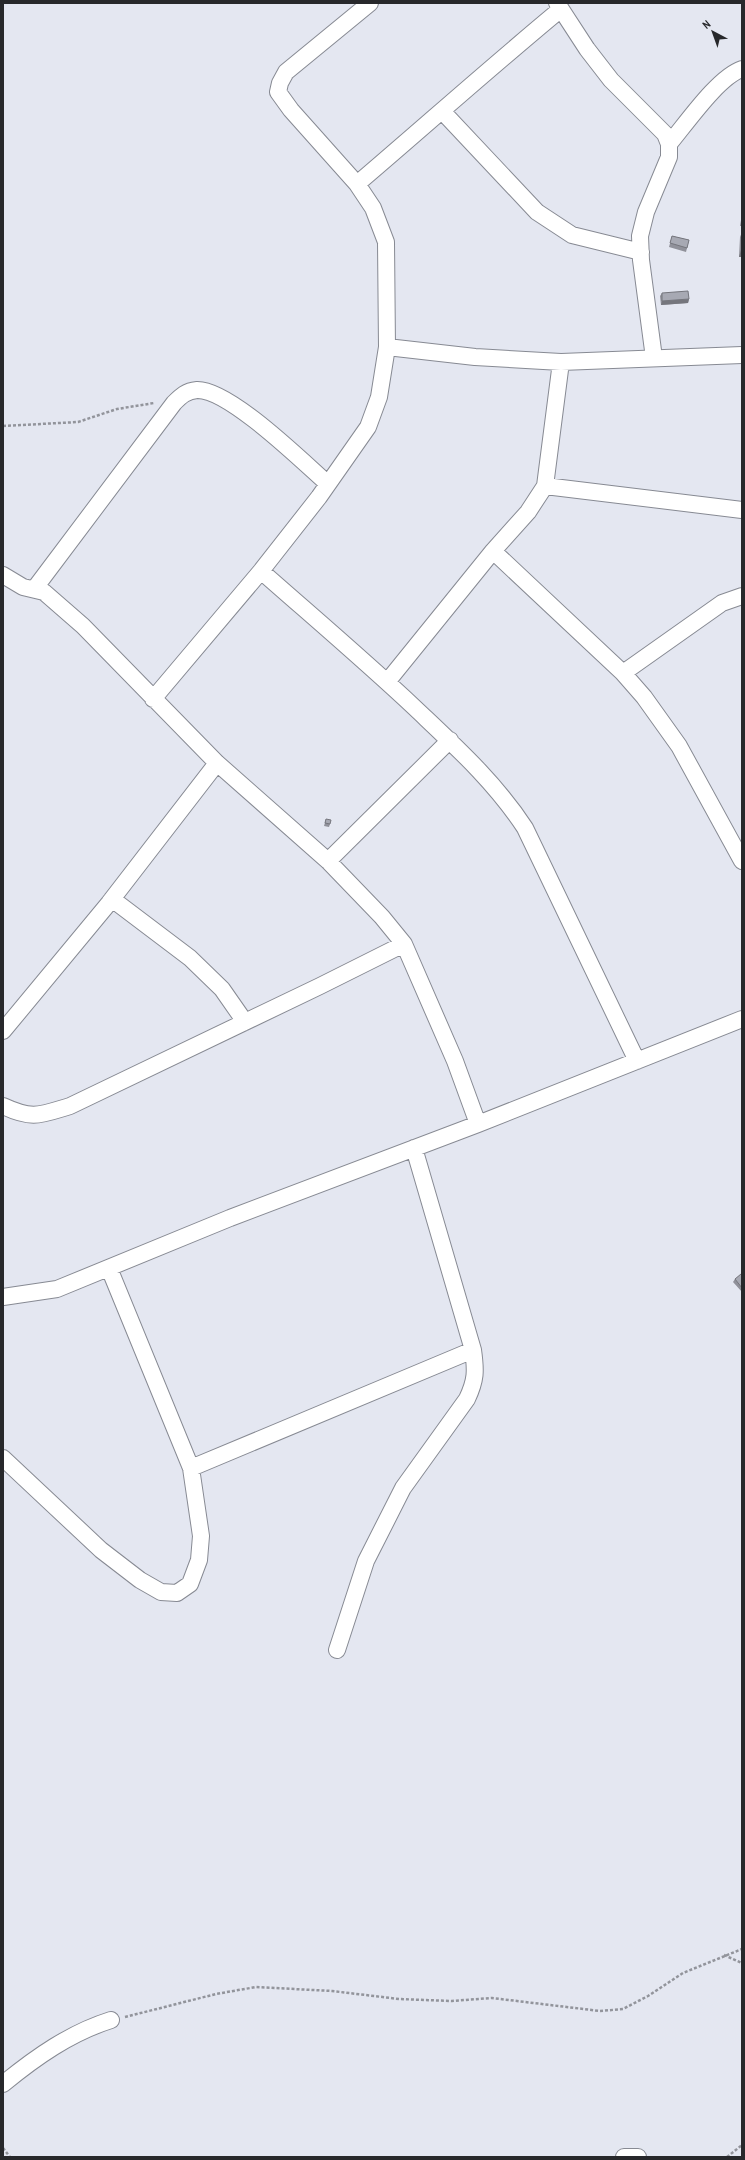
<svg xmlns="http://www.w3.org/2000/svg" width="745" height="2160" font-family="'Archivo Narrow',sans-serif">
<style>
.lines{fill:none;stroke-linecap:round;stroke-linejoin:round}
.street-casing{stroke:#878a93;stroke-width:18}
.path{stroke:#92949b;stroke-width:2.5;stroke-dasharray:3 2;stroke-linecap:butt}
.street{stroke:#fff;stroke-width:16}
.wall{fill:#90919a}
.shaded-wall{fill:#75767d}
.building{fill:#a7a9b3;stroke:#75767d}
</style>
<rect width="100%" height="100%" fill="#e4e7f1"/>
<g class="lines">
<g class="street-casing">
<path id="street" d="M557,3L587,49L611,80L665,134L669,144V157L646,212L640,236L641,260L654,358
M442,111L537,212L572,235L641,252
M669,144C686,124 718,77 742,69
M357,184C425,126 492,66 561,9
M387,347L475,357L561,362L742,355
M545,486L742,510
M493,551L623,673L644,697L679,746L742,861
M261,571C312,616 365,661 415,708C455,746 495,782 525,828L637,1061
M3,575L23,587L44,592L83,626L217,763L328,861L382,917L404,944L455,1061L478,1124
M35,588L174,403C181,396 186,391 197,390C229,389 303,462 328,484
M623,673L722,603L742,596
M387,682L493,551L528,512L545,486L561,362
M153,699L261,571L319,497L368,427L379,397L387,347L386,242L373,208L357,184L291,110L278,92L280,83L286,72L370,3
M328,861L450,740
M112,899L190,958L222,989L245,1022
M3,1031L109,903L217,763
M3,1106C33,1120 40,1115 70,1106L320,986L404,944
M3,1297L57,1289L230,1218L478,1124L742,1019
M3,1458L101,1550L140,1580L161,1592L177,1593L190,1584L199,1560L201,1536L191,1468L109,1268
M191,1468L473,1350
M337,1650L366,1561L403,1488L467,1399C476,1380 476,1371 473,1350L414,1148
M3,2084C36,2057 70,2033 111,2020
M624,2157H638"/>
</g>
<path class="path" d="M3,426L78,422L117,409L154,403
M724,1955L742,1963
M125,2017L216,1994L256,1987L332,1991L399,1999L452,2001L492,1998L600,2011L623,2009L648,1996L683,1973L742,1949
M3,2148L10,2157
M727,2157L742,2145"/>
<use href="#street" class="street"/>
</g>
<path class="wall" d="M742,214V226H740Z
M742,232V257H739L740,237Z
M672,236L689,240L686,252L669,247Z
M662,293L689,299L688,303L661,305L660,296Z
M326,819L330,824L329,827L324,826Z
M742,1274V1292L733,1282L735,1279Z"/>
<path class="shaded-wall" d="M741,250H742V257H739Z
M689,299L688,303L661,305L662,301Z"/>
<path class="building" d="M672,236L689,240L687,248L670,243Z
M688,291L689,299L662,301V293Z
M326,819L331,820L330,824L325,823Z
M741,1274H742V1288L735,1279Z"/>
<rect width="745" height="2160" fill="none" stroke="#27282b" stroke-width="8"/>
<g transform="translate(713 32) rotate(319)" stroke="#e4e7f1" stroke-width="3" paint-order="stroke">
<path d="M0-3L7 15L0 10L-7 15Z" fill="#27282b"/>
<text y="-6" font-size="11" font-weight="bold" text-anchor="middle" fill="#27282b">N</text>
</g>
</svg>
